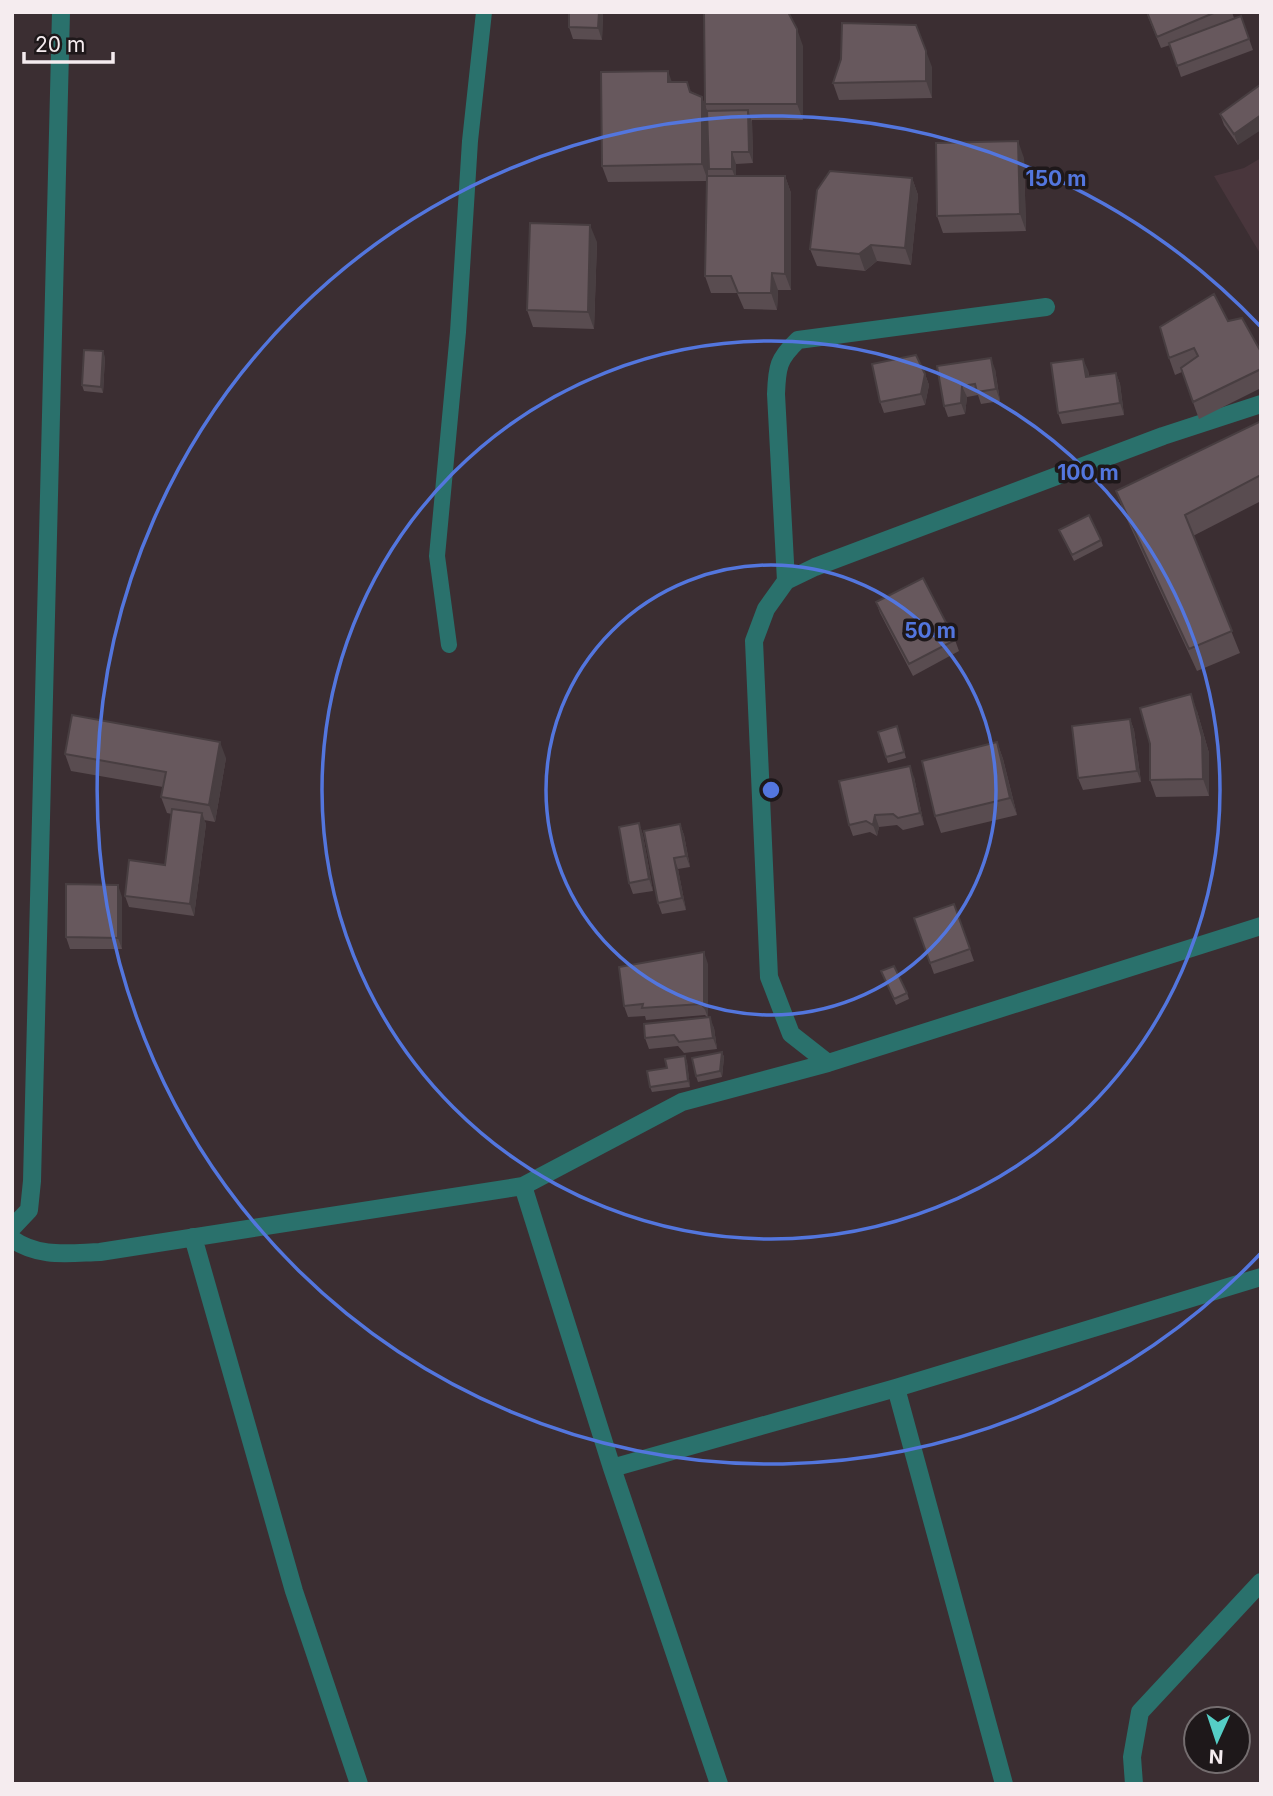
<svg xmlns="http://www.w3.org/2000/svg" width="1273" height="1796" font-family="Inter,sans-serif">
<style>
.built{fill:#49363c}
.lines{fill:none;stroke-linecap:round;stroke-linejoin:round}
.lane{stroke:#2a716c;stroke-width:16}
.street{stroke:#2a716c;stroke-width:18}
.wall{fill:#594c50}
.shaded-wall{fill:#483e41}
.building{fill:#67585d;stroke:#483e41;stroke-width:2}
.ring{fill:none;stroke:#5376de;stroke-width:3.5}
.centre{fill:#5376de;stroke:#1e181a;stroke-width:3.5}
.ring-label{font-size:21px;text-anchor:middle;font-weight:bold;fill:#5376de;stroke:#1e181a;stroke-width:7;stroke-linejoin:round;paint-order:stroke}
</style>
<rect width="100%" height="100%" fill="#3b2e32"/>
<path class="built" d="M1261,158V255L1214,176L1244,168Z"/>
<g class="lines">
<path class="lane" d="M449,645L437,556L458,332L470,141L484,12"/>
<path class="street" d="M786,581L776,394C777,367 778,359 798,340L1046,307
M828,1063L791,1034L769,977L754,641L766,609L786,581L815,567L1163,436L1261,404
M523,1186L612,1468L719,1784
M12,1228L29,1210L32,1181L61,12
M193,1237L294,1591L359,1784
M12,1239C39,1258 68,1253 100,1252L523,1186L682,1102L828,1063L1261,926
M896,1388L1004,1784
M612,1468L896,1388L1261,1277
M1134,1784L1132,1757L1140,1712L1261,1582"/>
</g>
<path class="wall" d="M569,12H603L602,40L573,39L569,27Z
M1146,12H1232L1234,18L1221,23L1241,16L1253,50L1181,77L1170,45L1161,48Z
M803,46V120H752L753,163L736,164V176H785L791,193V290H778L777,310L744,309L737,293H711L705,276L707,181L608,182L602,166L672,82L702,97L707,112L705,104Z
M932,67V98L839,100L833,83Z
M1260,85L1238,145L1224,125L1220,114Z
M1024,158L1026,231L943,233L937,216Z
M912,178L918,195L911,265L877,261L865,271L817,266L810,249Z
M597,242L594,329L533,327L527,310Z
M1228,321L1261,352V388L1199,419L1182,372L1175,375L1169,358Z
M105,357L103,393L84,391L82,385Z
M937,366L995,369L1000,401L981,404L978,395L967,397L965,414L948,417L944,406Z
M1088,370L1089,376L1116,373L1120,384L1124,415L1062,424L1058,413Z
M925,374L929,385L925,405L884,413L880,402Z
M1261,421V501L1193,536L1240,653L1197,671L1124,513L1116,491Z
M1059,530L1101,540L1103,546L1074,561Z
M876,602L955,640L959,651L913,676L880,613Z
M1197,711L1209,753V796L1156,797L1150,780Z
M1130,719L1134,730L1141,782L1083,790L1078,778Z
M897,726L906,758L888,763L878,732Z
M997,742L1003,759L1017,815L941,833L935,816Z
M65,754L226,758L215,822L204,820L206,824L194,916L129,907L125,896L165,865L172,814L167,813L161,797L163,787L71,771Z
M914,777L924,825L903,830L897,825L879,827L877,836L870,832L853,836L849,825Z
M639,823L643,835L653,891L633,894L629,883Z
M680,824L684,835L690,867L678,869L686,910L662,914L658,903Z
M122,897V949H70L66,937Z
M954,904L974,961L934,974L930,963Z
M708,964V1017L714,1028L717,1049L684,1053L678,1046L649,1049L645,1038L707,1017L705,1015L646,1020L645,1016L628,1017L624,1006Z
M881,971L907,993L909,999L896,1005Z
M722,1052L724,1057L722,1077L698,1082L696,1076Z
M685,1056L687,1062L690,1087L652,1092L650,1087L667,1068Z"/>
<path class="shaded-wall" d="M599,12H603L602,40L598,28Z
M797,29L803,46V120L797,104Z
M926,51L932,67V98L926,81Z
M668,71L674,88L668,82Z
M702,97L708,114V181L702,164Z
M748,110L752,122L753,163L749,152Z
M1261,115V130L1238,145L1234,134Z
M1018,141L1024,158L1026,231L1020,214Z
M732,152L736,164V180L732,169Z
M785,176L791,193V290L785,274Z
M912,178L918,195L911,265L905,248Z
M590,225L597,242L594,329L588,312Z
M871,245L877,261L865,271L859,254Z
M772,273L778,290L777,310L771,293Z
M103,351L105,357L103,393L101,387Z
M991,358L995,369L1000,401L996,389Z
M1083,359L1088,370L1090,388L1086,377Z
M1116,373L1120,384L1124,415L1120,403Z
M925,374L929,385L925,405L921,394Z
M962,386L967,397L965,414L961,403Z
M1191,694L1197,711L1209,753V796L1203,779Z
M1130,719L1134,730L1141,782L1137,771Z
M220,742L226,758L215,822L209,805Z
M997,742L1003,759L1017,815L1010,798Z
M910,766L914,777L924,825L920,813Z
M202,813L206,824L194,916L190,904Z
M875,815L879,827L877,836L873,825Z
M639,823L643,835L653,891L649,879Z
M680,824L684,835L690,867L686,856Z
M674,858L678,869L686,910L682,898Z
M118,885L122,897V949L118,938Z
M704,952L708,964V1018L704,1007Z
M710,1017L714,1028L717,1049L713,1038Z
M722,1052L724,1057L722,1077L720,1071Z
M685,1056L687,1062L690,1087L688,1081Z"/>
<path class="building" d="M569,12H599L598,28L569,27Z
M704,12H788L797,29V104H705Z
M1147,12H1216L1157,37Z
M1241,16L1249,39L1177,66L1169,43Z
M842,23L916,25L926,51V81L833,83L841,59Z
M668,71V82H687L690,92L702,97V164L602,166L601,72Z
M1260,85L1261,115L1234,134L1220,114Z
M748,110L749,152H732V169H709L707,111Z
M1018,141L1020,214L937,216L936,143Z
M830,171L912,178L905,248L871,245L859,254L810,249L817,190Z
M707,176H785V274L772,273L771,293H738L731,276H705Z
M530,223L590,225L588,312L527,310Z
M1214,294L1228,321L1242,318L1261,352V369L1193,402L1181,368L1198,356L1194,348L1169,358L1160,327Z
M84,350L103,351L101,387L82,385Z
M916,355L925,374L921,394L880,402L872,364Z
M991,358L996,389L977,392L975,384L962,386L961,403L944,406L937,366Z
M1083,359L1086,377L1116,373L1120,403L1058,413L1051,363Z
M1261,421V475L1185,515L1232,631L1189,649L1116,491Z
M1089,515L1101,540L1072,555L1059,530Z
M923,578L955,640L909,664L876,602Z
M1191,694L1202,737L1203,779L1150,780V744L1140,708Z
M72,715L220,742L209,805L161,797L166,772L65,754Z
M1130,719L1137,771L1078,778L1072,726Z
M897,726L904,752L886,757L878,732Z
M997,742L1010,798L935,816L922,761Z
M910,766L920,813L898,818L893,814L875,815L873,825L866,821L849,825L839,781Z
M172,809L202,813L190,904L125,896L129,860L165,865Z
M639,823L649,879L629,883L619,827Z
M680,824L686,856L674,858L682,898L658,903L644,831Z
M66,884L118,885V938L66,937Z
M954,904L970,949L930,963L914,918Z
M704,952V1007L701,1004L642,1008L643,1004L624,1006L619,967Z
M894,966L907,993L894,999L881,971Z
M710,1017L713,1038L679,1042L674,1035L645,1038L644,1024Z
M722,1052L720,1071L696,1076L692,1058Z
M685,1056L688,1081L650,1087L647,1071L667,1068L665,1059Z"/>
<g class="ring">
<circle cx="771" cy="790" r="225"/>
<circle cx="771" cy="790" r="449"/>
<path d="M1260 1254A674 674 0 1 1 1260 326"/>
</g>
<circle cx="771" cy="790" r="10" class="centre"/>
<g class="ring-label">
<text x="1056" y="186">150 m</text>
<text x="1088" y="480">100 m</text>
<text x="930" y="638">50 m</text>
</g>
<rect width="1273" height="1796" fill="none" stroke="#f5ecef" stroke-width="28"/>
<g transform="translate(1217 1740) rotate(183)"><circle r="33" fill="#1e181a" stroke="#746d6f" stroke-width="2"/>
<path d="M0-5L12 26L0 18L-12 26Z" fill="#55cec6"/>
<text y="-10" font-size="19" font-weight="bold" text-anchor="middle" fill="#f5ecef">N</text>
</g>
<path d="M24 52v10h89v-10" fill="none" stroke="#f5ecef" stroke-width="3.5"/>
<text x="35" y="52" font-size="21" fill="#f5ecef" stroke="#1e181a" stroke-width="5" paint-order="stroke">20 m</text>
</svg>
